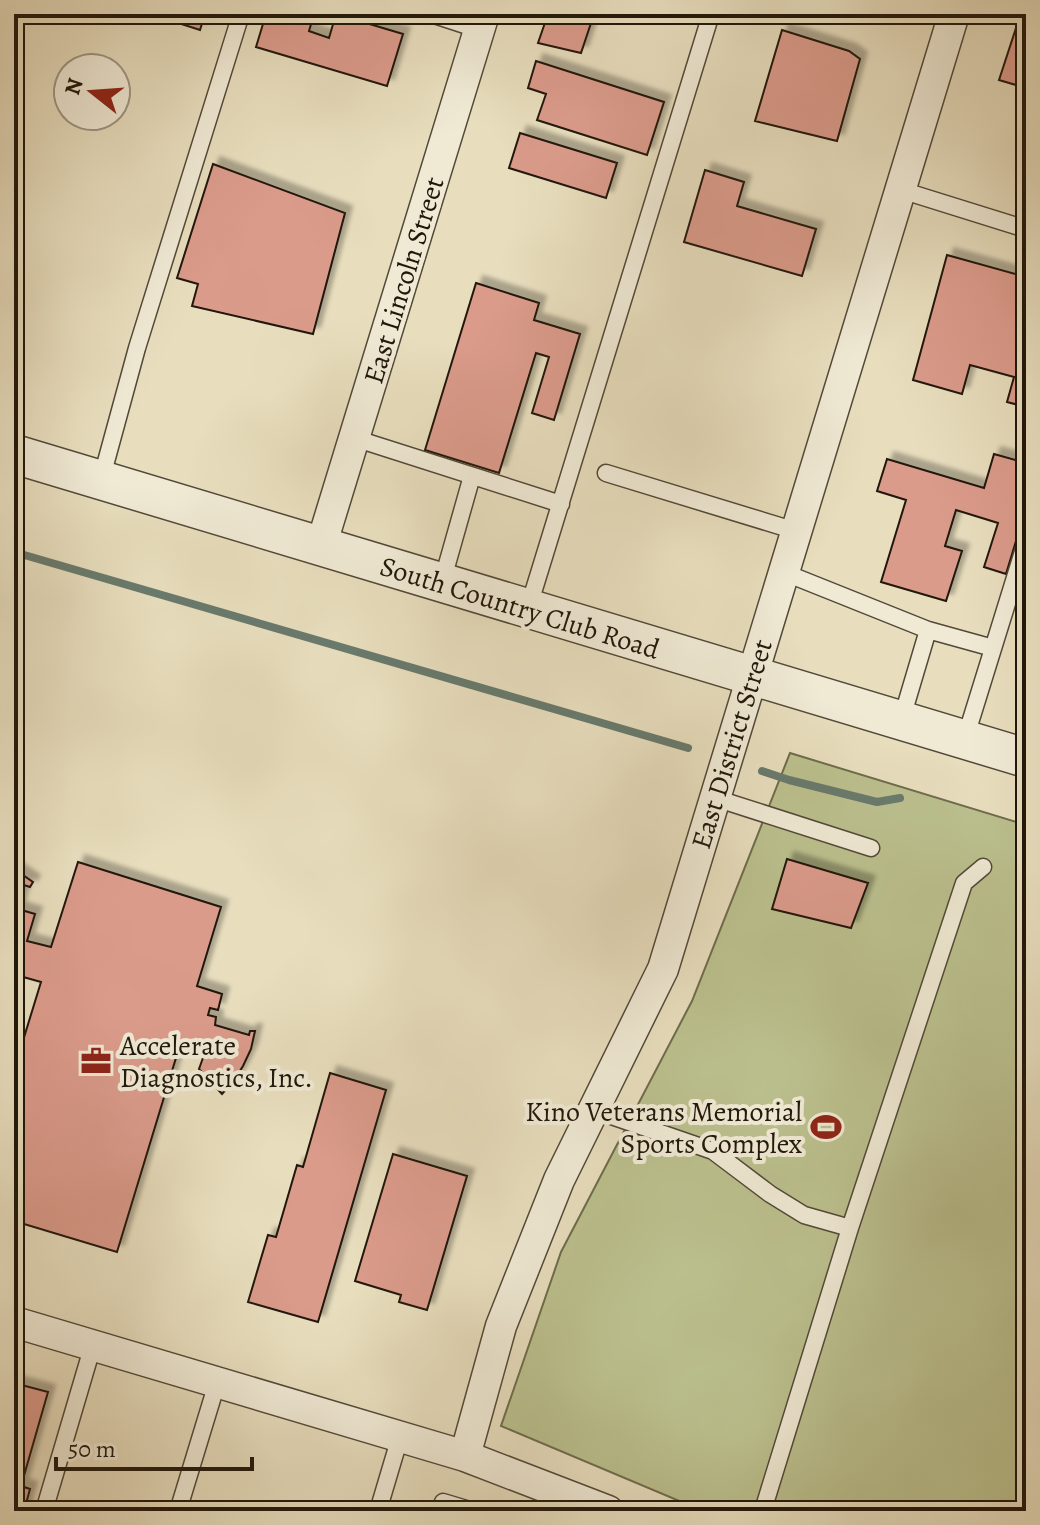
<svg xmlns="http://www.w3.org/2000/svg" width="1040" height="1525" font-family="Alegreya,serif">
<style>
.green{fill:#bbc08e;stroke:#6e6c4c;stroke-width:2}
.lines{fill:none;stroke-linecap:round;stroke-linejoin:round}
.stream{stroke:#687a6d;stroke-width:8}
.building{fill:#db9b8b;stroke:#20170b;stroke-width:2;filter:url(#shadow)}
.service-casing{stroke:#524938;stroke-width:19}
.minor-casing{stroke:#524938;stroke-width:33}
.tertiary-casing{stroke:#524938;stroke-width:41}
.service{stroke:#f0ead5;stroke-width:16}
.minor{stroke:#f0ead5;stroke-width:30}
.tertiary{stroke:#f0ead5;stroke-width:38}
.labels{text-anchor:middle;stroke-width:8;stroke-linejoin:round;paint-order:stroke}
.street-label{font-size:28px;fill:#20170b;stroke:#f0ead5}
.poi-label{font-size:28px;fill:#20170b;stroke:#f0ead5;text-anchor:start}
</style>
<defs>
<filter id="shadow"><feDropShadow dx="7" dy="-7" stdDeviation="2" flood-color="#0004"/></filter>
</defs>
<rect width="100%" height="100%" fill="#e8debe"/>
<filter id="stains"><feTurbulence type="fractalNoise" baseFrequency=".0025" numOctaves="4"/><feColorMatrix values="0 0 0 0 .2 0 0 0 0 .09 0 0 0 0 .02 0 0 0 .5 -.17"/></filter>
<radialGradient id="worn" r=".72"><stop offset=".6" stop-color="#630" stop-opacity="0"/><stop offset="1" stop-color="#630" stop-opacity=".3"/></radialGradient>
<path class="green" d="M790,753L1026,825V1511H703L501,1426L561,1252L692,1001Z"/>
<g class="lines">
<path class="stream" d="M14,552L688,748
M762,771L789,780L877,802L900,798"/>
</g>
<path class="building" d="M150,14H205L200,30Z
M266,14H314L309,31L329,38L336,14L403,34L387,86L256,47Z
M548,14H571L592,20L581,53L538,43Z
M1017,25L1026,27V88L999,80Z
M782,30L849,51L860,59L837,141L755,121Z
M536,61L664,102L647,155L537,120L546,94L528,88Z
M520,133L617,163L606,198L509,168Z
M213,164L345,213L313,334L192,306L198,284L177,278Z
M705,170L744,182L737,206L816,229L802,276L684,242Z
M947,255L1026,277V407L1007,402L1014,377L970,365L962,394L913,380Z
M476,283L539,303L534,320L580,334L554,420L532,413L549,357L536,353L499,473L425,450Z
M994,454L1026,463V508L1006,574L984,567L998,523L956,510L945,546L962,551L946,601L881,582L906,500L877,491L887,459L984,488Z
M1026,630V652L1020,650Z
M787,859L868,883L851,928L772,909Z
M78,862L221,907L197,986L222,994L218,1010L210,1008L208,1015L216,1017L215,1025L249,1035L250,1031H255L251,1049L243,1066L233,1082L222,1094L199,1069L204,1055L179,1048L117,1252L14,1221V1070L41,982L16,975L14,982V869L33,882L30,887L24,885L18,909L35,914L27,941L51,947Z
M330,1073L386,1090L318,1322L248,1302L268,1235L276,1237L297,1165L303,1167Z
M393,1154L467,1176L427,1310L399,1302L401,1295L355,1281Z
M14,1383L48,1392L21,1486L30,1489L24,1511H14Z"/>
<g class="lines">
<g class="service-casing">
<path id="service" d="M431,14L480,30
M901,190L1026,229
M354,438L561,504
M606,473L796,531
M101,480L137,348L241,14
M783,572L928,630L901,721
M442,582L472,476
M528,609L711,14
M928,630L993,648
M965,739L1026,542
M715,798L871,848
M594,1110L713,1151L770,1194L804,1215L850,1228
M443,1502L473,1511
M764,1507L850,1228L964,883L983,867
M44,1511L93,1345
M178,1511L217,1383
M378,1511L400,1437"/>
</g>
<g class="minor-casing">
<path id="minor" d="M321,546L484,14
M14,1322L465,1456L608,1511
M465,1456L501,1326L559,1180L663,969L954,14"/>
</g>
<g class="tertiary-casing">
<path id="tertiary" d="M14,454L1026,758"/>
</g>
<use href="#service" class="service"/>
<use href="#minor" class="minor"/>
<use href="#tertiary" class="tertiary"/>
</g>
<defs>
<g id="office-bare" transform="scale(2.4)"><path d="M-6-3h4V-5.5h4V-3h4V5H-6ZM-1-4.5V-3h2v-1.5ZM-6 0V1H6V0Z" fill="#8f2418" stroke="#f0ead5" stroke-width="2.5" paint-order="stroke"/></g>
<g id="stadium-bare" transform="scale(2.4)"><path d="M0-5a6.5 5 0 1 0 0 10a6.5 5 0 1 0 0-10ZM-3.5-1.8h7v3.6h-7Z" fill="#8f2418" stroke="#f0ead5" stroke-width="2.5" paint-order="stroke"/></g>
</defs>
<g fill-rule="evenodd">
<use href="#office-bare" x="96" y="1061"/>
<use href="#stadium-bare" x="826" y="1127"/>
</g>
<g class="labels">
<g class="street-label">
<text transform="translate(403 280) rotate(-73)" y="10">East Lincoln Street</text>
<text transform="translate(520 607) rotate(17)" y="10">South Country Club Road</text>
<text transform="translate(731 744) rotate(-73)" y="10">East District Street</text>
</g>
<g class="poi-label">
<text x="120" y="1055">Accelerate<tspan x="120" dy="32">Diagnostics, Inc.</tspan></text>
<text x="802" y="1121" text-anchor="end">Kino Veterans Memorial<tspan x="802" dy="32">Sports Complex</tspan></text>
</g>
</g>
<rect width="1040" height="1525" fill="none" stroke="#e8debe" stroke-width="48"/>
<rect x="16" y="16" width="1008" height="1493" fill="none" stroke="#20170b" stroke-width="4"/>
<rect x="24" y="24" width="992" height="1477" fill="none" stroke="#20170b" stroke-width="2"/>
<g transform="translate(92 92) rotate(287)"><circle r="38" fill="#f0ead5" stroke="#9d9684" stroke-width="2"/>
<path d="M0-6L14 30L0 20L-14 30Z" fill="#8f2418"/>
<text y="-12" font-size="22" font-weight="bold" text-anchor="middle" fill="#20170b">N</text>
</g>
<path d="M56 1457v12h196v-12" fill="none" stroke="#20170b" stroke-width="4"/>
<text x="68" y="1457" font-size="24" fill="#20170b" stroke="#f0ead5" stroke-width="6" paint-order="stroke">50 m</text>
<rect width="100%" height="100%" filter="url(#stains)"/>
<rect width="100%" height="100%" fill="url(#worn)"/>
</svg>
